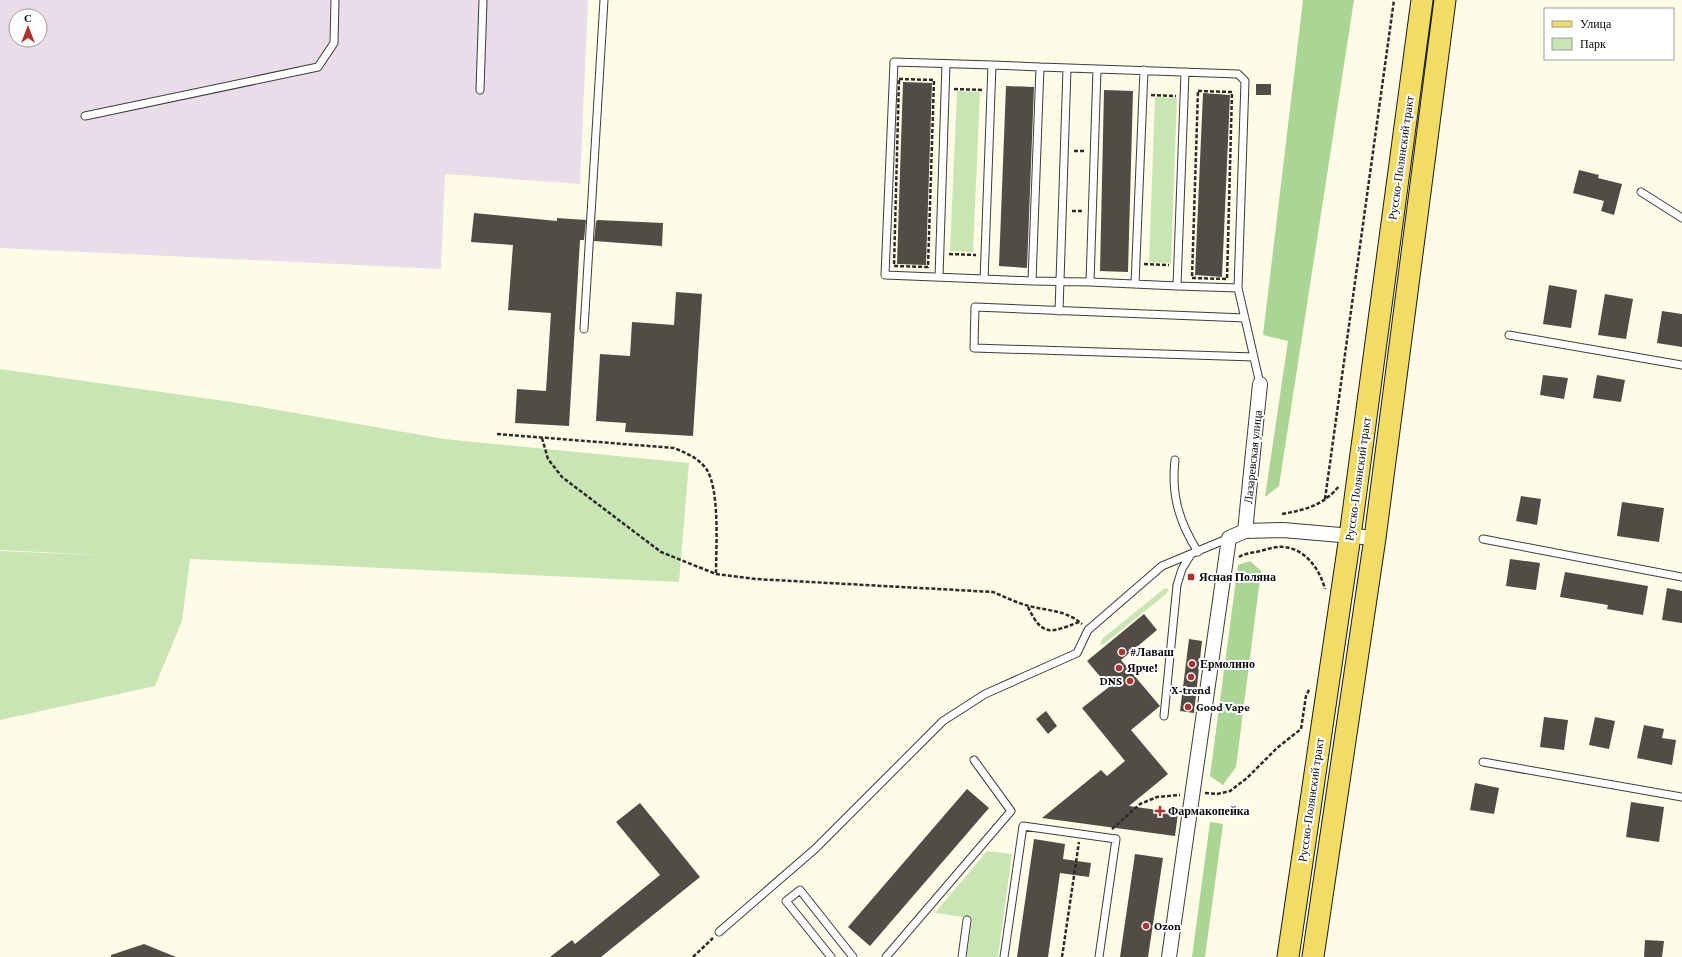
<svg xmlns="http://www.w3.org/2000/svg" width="1682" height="957" font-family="'Crimson Pro',serif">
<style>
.industrial{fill:#e8dde9;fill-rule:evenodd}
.green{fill:#c9e5b4}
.forest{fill:#abd594}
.building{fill:#514c46}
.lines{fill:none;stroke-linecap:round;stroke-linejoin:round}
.lane-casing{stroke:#3c3c3c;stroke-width:9}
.street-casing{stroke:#3c3c3c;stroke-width:16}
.primary-casing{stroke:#1a1a1a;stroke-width:23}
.path{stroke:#2b2b2b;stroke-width:2.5;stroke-dasharray:4 2;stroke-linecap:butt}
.lane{stroke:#fff;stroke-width:7}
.street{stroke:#fff;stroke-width:14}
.primary{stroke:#f2dc63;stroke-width:21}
.poi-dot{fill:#b1302a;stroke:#fff;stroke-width:1.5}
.labels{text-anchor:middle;stroke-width:4;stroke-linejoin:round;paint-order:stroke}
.street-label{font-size:12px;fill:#090909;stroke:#fff}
.poi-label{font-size:12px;font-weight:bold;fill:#090909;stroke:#fff;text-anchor:start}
</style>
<rect width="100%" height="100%" fill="#fefce7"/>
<path class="industrial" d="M0,0H588L580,184L445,174L441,269L0,248ZM16,16H40V40H16Z"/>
<path class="green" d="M957,91L980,92L973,252L950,251Z
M1155,97L1177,98L1171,263L1149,262Z
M0,369L232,402L444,439L689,463L679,582L190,559L182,621L155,686L0,720V551L118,556L0,550Z
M1165,588L1169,589L1166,594L1104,644H1100L1103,638Z
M987,851L1012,854L998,957H967L972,918L935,913Z"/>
<path class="forest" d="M1303,0H1354L1279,486L1265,497L1288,341L1263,335Z
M1250,561L1261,571L1236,767L1223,785L1210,776L1238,565Z
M1210,822L1223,824L1205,957H1192Z"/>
<path class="building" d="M903,82L932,83L926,265L897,264Z
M1256,84H1271V95H1256Z
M1006,86L1034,87L1027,268L999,266Z
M1104,90L1133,91L1128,272L1100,271Z
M1203,93L1230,95L1222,277L1195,275Z
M1579,170L1599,175L1598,178L1622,184L1614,215L1601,211L1604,201L1573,193Z
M474,213L557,221V218L586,220L584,240H580L569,426L515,423L517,389L546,391L551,313L508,310L513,245L471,242Z
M598,220L663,223L662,246L594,241L596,221Z
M1549,285L1577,290L1571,328L1543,324Z
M676,292L702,294L693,436L625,432L626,423L596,421L600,354L630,356L632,322L674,325Z
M1605,294L1633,299L1626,339L1598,335Z
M1662,311L1682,314V347L1657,343Z
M1543,375L1568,378L1564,399L1540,395Z
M1597,375L1625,380L1621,402L1593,398Z
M1521,496L1541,499L1537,525L1516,521Z
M1622,502L1664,508L1659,542L1617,536Z
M1510,559L1540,563L1536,590L1506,586Z
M1565,572L1648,586L1643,615L1607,609L1608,605L1560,597Z
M1667,588L1682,591V623L1662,620Z
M1144,614L1157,630L1121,660L1160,706L1131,730L1168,774L1129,806L1178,813L1175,836L1042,818L1101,770L1107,776L1125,761L1082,708L1109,687L1087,661Z
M1189,639L1202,641L1194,713L1180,711Z
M1046,711L1057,726L1048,734L1036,719Z
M1544,717L1568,720L1564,750L1540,747Z
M1595,717L1615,721L1609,749L1589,745Z
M1644,725L1664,729L1662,738L1676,740L1672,765L1637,758Z
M1475,783L1499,788L1494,814L1470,810Z
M967,789L989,808L870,946L848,927Z
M1631,802L1664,807L1659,842L1626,837Z
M640,803L700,877L601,957H550L572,940L575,944L660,875L616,822Z
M1034,839L1065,844L1063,859L1091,863L1089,877L1060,873L1048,957H1017Z
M1135,854L1163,858L1148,957H1120Z
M1645,940L1664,941L1662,957H1644Z
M144,944L176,957H111V955Z"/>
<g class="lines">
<g class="lane-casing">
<path id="lane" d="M1185,72L1177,286L1238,288L1260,384
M480,90L483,0
M85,116L318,67L334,43L335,0
M1641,192L1682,218
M939,277L946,64
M984,279L885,275L894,62L992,65
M1032,281L984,279L985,255L992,65L1040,67
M1090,282L1032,281L1040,67L1097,69
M1135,284L1144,70
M1177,286L1090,282L1097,69L1238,74L1245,81L1238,288
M1059,311L1067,68
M1245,318L975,307L974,348L1254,357
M584,329L604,0
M1509,335L1682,365
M1175,460C1171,495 1179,522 1198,552
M1483,539L1682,577
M1164,716L1177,585L1182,569L1190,556
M1483,762L1682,797
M719,932L815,849L943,721L985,694L1077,653L1088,630L1162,566L1229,538
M831,957L786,901L800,890L853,957
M886,957L1011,811L974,760
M962,957L967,920
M1004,957L1023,826L1116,839L1099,957"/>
</g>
<g class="street-casing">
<path id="street" d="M1245,531L1260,384
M1169,957L1229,538L1245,531L1283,530L1375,538"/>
</g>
<g class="primary-casing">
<path id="primary" d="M1288,957L1350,536L1422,0
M1313,957L1375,538L1445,0"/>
</g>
<path class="path" d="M899,79L934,80L928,267L894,266Z
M954,89L983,90
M1198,91L1232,92L1227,279L1192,278Z
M1151,95L1176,96
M1074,151H1085
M1072,211H1083
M949,254L976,255
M1144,264L1169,265
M497,434L674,448C686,453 699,458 707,470C720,492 716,548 716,574
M542,438L548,459L562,477L661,552L716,574L756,579L993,592C1005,597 1017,603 1029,606C1048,611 1066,610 1082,624
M1325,499L1394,0
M1282,514C1305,510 1324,505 1339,486
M1239,557C1245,553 1253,553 1260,551C1268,549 1276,546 1284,547C1306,549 1320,570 1325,589
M1028,607C1042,637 1051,633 1079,622
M1205,793L1217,794L1230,791L1247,778L1277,748L1301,729L1306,696L1310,688
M1112,829L1140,804L1157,797L1180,795
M693,957L713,938
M1062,957L1079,842"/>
<use href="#lane" class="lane"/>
<use href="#street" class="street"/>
<use href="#primary" class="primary"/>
</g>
<g class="poi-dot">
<rect x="1187" y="573" width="8" height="8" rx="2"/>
<circle cx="1122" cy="652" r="4"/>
<circle cx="1192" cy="664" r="4"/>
<circle cx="1119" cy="668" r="4"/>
<circle cx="1191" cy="677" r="4"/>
<circle cx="1130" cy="681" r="4"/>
<circle cx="1188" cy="707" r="4"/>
<path d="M1158 805h4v4h4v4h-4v4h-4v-4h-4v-4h4z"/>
<circle cx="1146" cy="926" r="4"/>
</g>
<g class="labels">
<g class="street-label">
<text transform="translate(1401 158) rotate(-82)" y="4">Русско-Полянский тракт</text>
<text transform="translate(1253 457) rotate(-84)" y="4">Лазаревская улица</text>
<text transform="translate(1358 479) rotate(-82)" y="4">Русско-Полянский тракт</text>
<text transform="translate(1311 800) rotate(-82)" y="4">Русско-Полянский тракт</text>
</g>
<g class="poi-label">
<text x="1199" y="581">Ясная Поляна</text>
<text x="1130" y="656">#Лаваш</text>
<text x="1200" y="668">Ермолино</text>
<text x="1127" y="672">Ярче!</text>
<text x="1122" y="685" text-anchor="end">DNS</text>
<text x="1191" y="694" text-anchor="middle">X-trend</text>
<text x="1196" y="711">Good Vape</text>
<text x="1168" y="815">Фармакопейка</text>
<text x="1154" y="930">Ozon</text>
</g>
</g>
<rect x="1544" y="8" width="130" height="52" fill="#ffffff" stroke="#9d9d9d"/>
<rect x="1552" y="21" width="20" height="6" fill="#f2dc63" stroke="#9d9d9d"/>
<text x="1580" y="28" font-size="12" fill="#090909">Улица</text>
<rect x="1552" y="38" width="20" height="12" fill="#c9e5b4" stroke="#9d9d9d"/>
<text x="1580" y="48" font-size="12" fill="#090909">Парк</text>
<g transform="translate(28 28)"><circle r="19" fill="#ffffff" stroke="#9d9d9d"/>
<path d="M0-3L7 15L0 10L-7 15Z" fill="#b1302a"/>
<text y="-6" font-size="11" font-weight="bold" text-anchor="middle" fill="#090909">С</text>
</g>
</svg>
